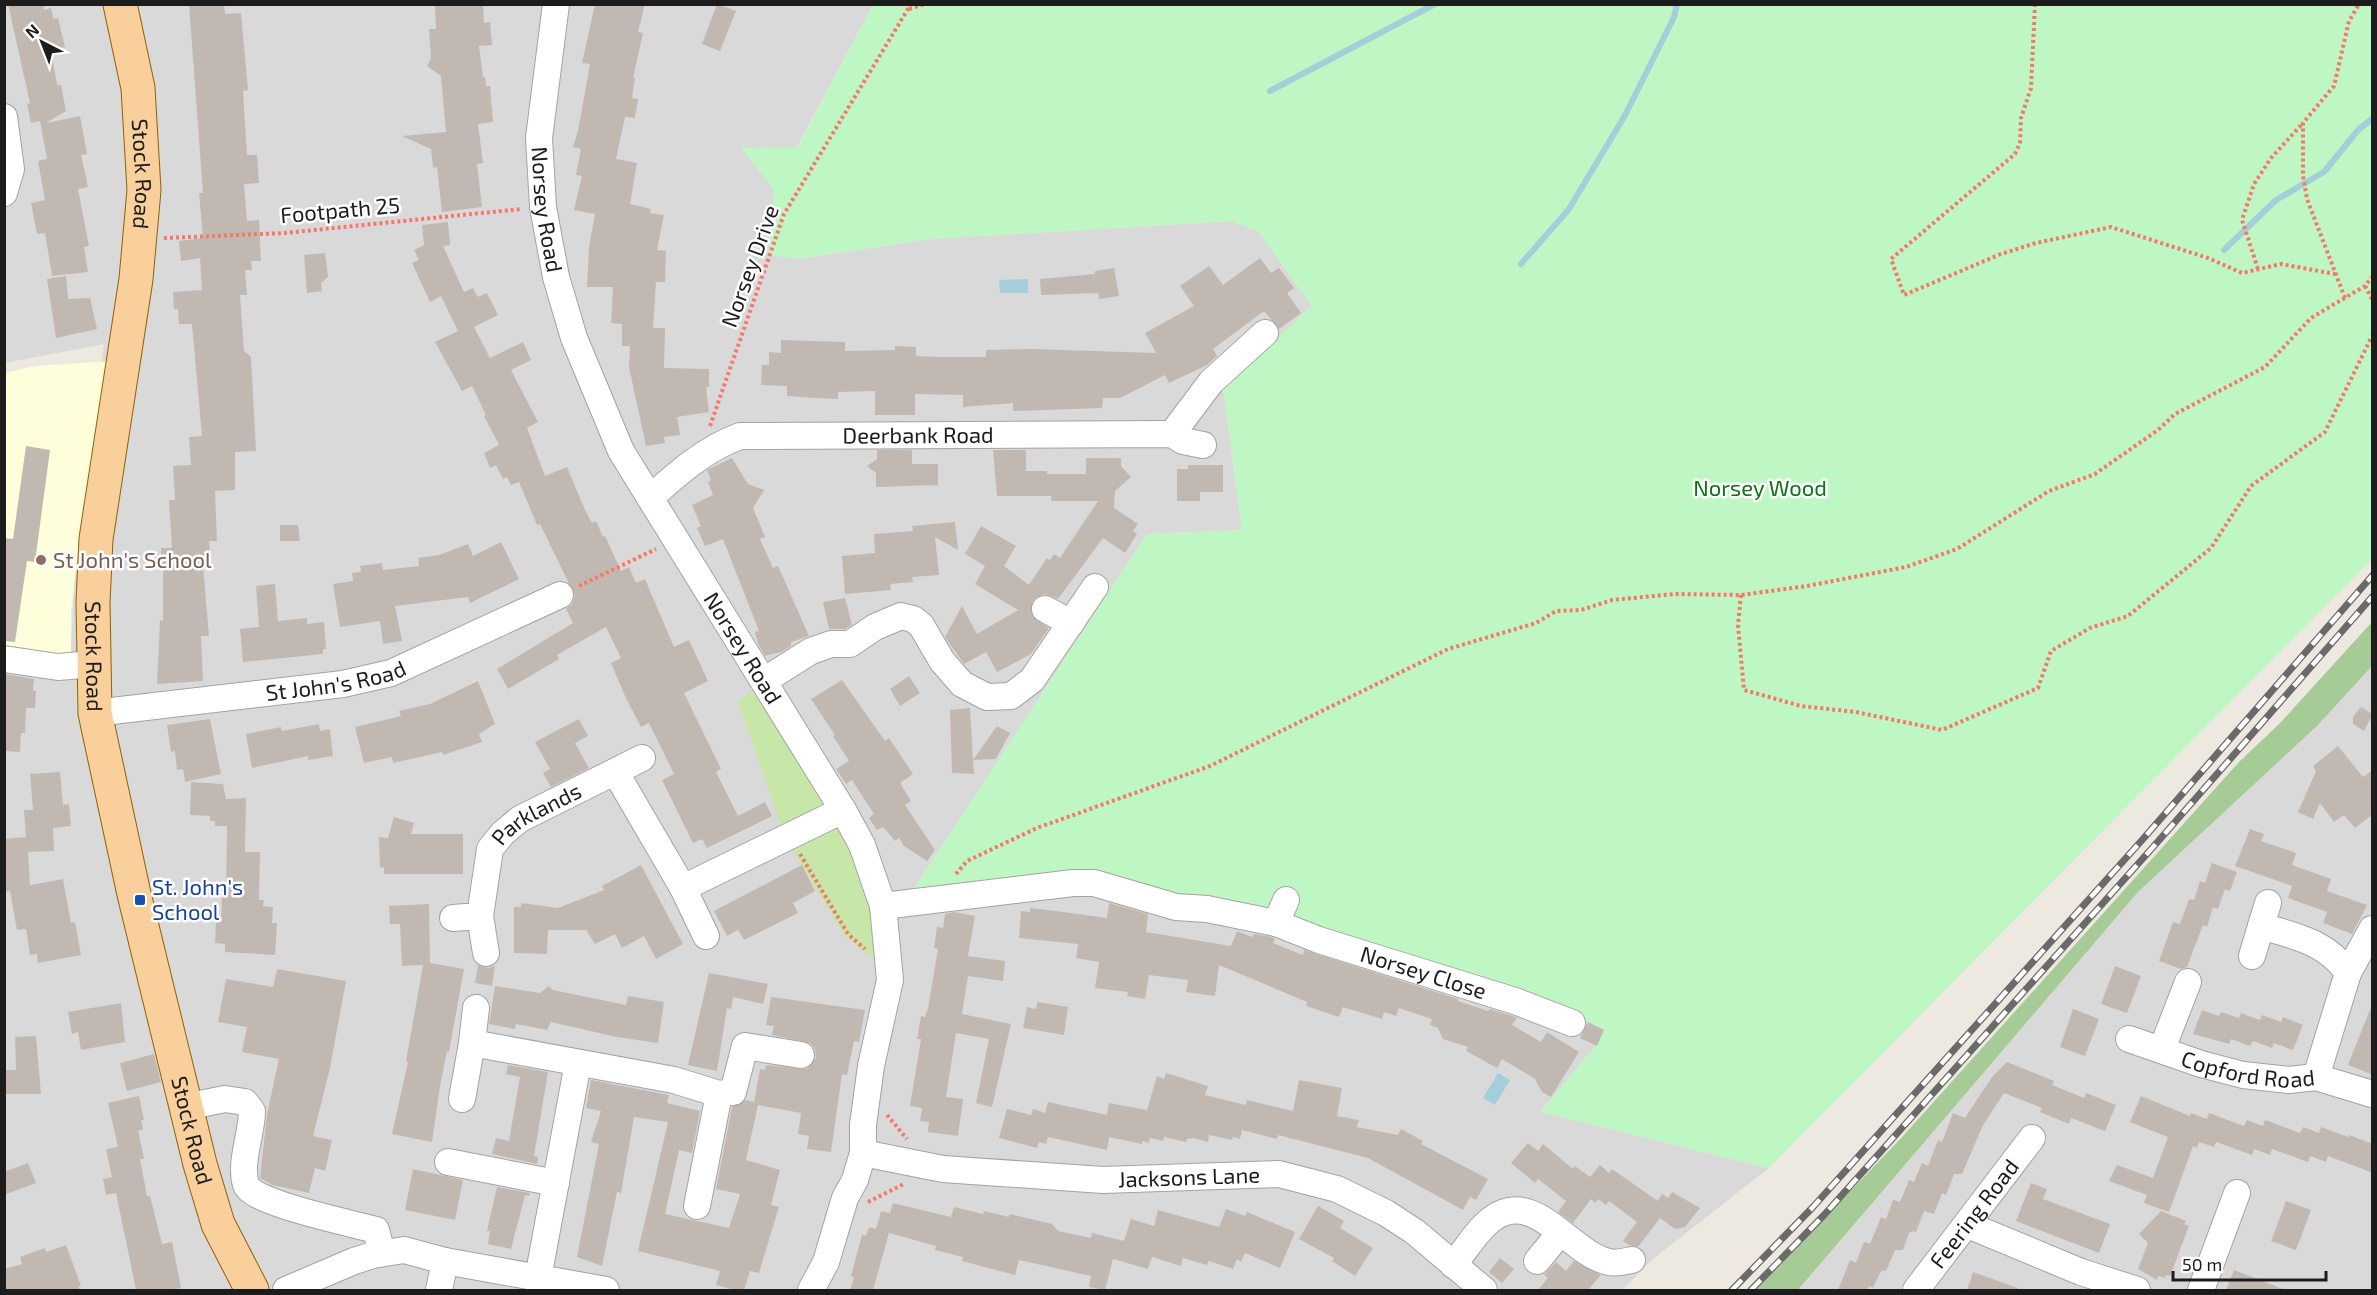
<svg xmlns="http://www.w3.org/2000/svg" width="2377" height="1295" font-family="'Exo 2',sans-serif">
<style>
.residential{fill:#dad9d9}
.education{fill:#fefeda}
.grass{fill:#c7e7a8}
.forest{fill:#a7cb97}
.park{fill:#bef7c3}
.water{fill:#a3ceda}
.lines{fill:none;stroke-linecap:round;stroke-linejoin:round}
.stream{stroke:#a3ceda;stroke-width:6}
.building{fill:#c1b9b1}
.minor-casing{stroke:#a3a3a3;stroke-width:28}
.major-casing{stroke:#8f6104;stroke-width:35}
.path{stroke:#f5786a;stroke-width:4;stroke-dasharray:3 3;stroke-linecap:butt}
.minor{stroke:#fff;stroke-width:26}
.major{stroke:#f9d09b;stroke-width:33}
.rail-casing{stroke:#6a6a6a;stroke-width:7}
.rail{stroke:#fff;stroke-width:4.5;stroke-dasharray:14;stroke-linecap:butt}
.education-dot{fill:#8d6e63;stroke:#fff;stroke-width:2}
.transit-dot{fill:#1a4fb4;stroke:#fff;stroke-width:2}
.labels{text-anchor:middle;stroke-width:5;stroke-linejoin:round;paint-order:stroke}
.street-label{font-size:22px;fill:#1c1c1c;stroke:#fff}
.park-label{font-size:22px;fill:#0e7516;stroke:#fff}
.education-label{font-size:22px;fill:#785e54;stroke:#fff;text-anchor:start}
.transit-label{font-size:22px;fill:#164399;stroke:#fff;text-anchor:start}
</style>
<rect width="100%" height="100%" fill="#ede9e1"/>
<path class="residential" d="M5,5H873L774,190L770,255L798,259L931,239L1232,221L1258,231L1312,306L1223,388L1242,530L1147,534L913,890L1066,877L1500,987L1588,1022L1597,1044L1541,1112L1769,1168L1653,1259L1622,1290H5V669L70,670L74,585L104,344L5,363Z
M2372,666V1290H1798L2138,892L2318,725Z"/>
<path class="education" d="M112,361L90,508L83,507L71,611V657L5,669L4,373L36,366Z"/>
<path class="grass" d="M765,680L843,810L889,972L844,935L785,838L738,702Z"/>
<path class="forest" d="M2372,622V666L2318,725L2138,892L1798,1290H1756L1903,1136L2239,762L2280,723Z"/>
<path class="park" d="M873,5H2372V559L1769,1168L1540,1112L1597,1044L1588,1022L1500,987L1159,896L913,890L1147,534L1242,530L1223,388L1312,306L1258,231L1232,221L931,239L798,259L769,255L774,190L741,148L798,147Z"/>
<path class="water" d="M1028,279V293H1000L999,280Z
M1498,1073L1510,1080L1495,1105L1483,1098Z"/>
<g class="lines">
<path class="stream" d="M1270,91L1435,4
M2224,250L2276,200L2324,172L2359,129L2372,119
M1521,264L1569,209L1624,117L1674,17L1677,4"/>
</g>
<path class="building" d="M8,4H43L44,10L51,8L53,19L58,18L65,47L51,50L57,85H61L66,111L46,123L80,116L87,154L81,155L88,187L78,189L89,246L84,247L88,272L52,276L45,233L37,234L31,203L45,200L38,161L47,159L40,121L31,123L27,104L30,103Z
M189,4H224L225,14L241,13L248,90L243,91L247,155H257L259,183L244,184L247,221L259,220L261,261H251L252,270H245L247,295H240L244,351L251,357L256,451L235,452V490L215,491L217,541H209L211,565L203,566L209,636H201L203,681L157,684L160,620L163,621V564H161V548H172L169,500H175L173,466L191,465L189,437L202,436L192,324H179L178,309H174L173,292L202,290L200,258L181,261L179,241L203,238L199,193H203Z
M435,4H483L484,23L490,22L492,45L479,46L483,77H485L486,86H490L493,122L478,124L483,163L477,164L482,207L442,212L437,167L433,168L431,149L402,136L446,132L441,76L427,66L431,59L429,29H436Z
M595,4H645L638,32L643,33L633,78H635L632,98L638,99L635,118L625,117L616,159L637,163L630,204L651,209L650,213L664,215L657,250L666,251L665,282H656L653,328H665L664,368L709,369V387H706L709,412L677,417L680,435L664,437L665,443L646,446L629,367L630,346H622V324L611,323L613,287H587L589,247L595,214L574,210L582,176L576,175L581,149L573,147L578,131L590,64L582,63Z
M717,4L736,11L720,51L702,44Z
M448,222L450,245L443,246L464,292L473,288L478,297L487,293L498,315L474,327L490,358L523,342L531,360L511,370L538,422L527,428L545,476L567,467L585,510L592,523L596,521L603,537L605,536L621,571L629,567L636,583L645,579L674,647L689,640L708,681L684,693L721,769L716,772L738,816L765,802L772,816L707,848L702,839L693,843L662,780L674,774L649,723L641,727L625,696L611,663L621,658L606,627L557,655L559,659L508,689L497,669L573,623L566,609L572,604L575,596L540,524L537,525L519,482L511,485L507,477L503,479L496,465L490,468L484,453L499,445L484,416L486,415L472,386L462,391L435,342L458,331L441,296L430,302L412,263L419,260L414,250L424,245L422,225Z
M325,253L328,277L321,283L322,291L307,293L304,255Z
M1260,258L1271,273L1279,268L1294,288L1287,293L1301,313L1279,329L1264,311L1213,349L1217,356L1207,365L1169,383L1165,375L1120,398H1103L1102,408L1013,411V403L963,407V395L915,394V415H875V391L838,392V399L815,398L787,396V386L761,385L762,365H769V352L781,353V340L845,342V351L895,350V346L916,347V356L940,357H986V350L1032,349L1156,353L1145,333L1194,306L1180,286L1209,266L1223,285Z
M1114,268L1119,296L1099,299L1098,293L1041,295L1040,279L1095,274V271Z
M66,276L68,299L90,298L97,329L56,338L47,279Z
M26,446L50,450L35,562L27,561L15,642L4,641V538L13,539Z
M877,450H912V464H938V485L876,487V473L867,466L877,459Z
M993,450H1026V471H1047V474H1086V458H1121V466L1131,477L1115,491L1114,508L1138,524L1133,531L1137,534L1125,553L1103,538L1058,599L1045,594L1037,597L1032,602V616L1049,628L1031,654L997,672L986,652L964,664L945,637L962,606L977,634L1018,610L975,584L985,566L965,554L981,526L1016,546L1004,566L1029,585L1047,558L1050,560L1054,554L1060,558L1098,501H1051V496H997Z
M732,458L748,484L764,490L753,508L765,537L760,539L773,568L778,566L809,636L791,642V646L781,652L765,656L758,644L755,632L759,631L723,539L705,546L697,528L701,526L692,505L713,495L708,482L711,480L707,470Z
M1188,465H1223V492H1200V501H1177V469H1188Z
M955,522L958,550L935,537L939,575L912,577L913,582L890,584L891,590L845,594L842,556L875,553L874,534L913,531L912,526Z
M280,525H298L300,541H280Z
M501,542L519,579L470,603L468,597L395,606L402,641L383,644L380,621L340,627L333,584L353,581L352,573L361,572L360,566L382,563L383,570L419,566L418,558L439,555L468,544L473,556Z
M275,584L278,621L307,618V624L324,622L326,649H323V654L243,662L240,629L259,627L256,586Z
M845,598L852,625L845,629H829L823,602Z
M4,674L34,679L33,691H36L35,708H26L25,733H21L20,752L4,751Z
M909,676L920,693L900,706L890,689Z
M842,680L885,741L889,738L913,774L900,783L911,801L905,805L935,850L927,861L904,846L899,838L895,841L883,827L877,830L869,818L874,814L852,780L846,784L836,769L849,761L833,736L835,735L811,699Z
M478,681L495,724L479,734L482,742L443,755L442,752L393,763L392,757L364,763L355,727L401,716L399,711L430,704Z
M2361,707L2373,714L2364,731L2353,724V717Z
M970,708L973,760L997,726L1010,733L996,759L973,760L974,774L952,773L950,710Z
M210,719L221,774L185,782L183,769L177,770L175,751L171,752L167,725Z
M579,719L588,736L575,743L589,768L551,787L543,773L550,769L535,742Z
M319,724L320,731L330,729L333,756L308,760V756L252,768L246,734L281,727L282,731Z
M2338,746L2363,777L2373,770V814L2355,828L2344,815L2334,822L2320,803L2313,819L2298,812L2316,771L2313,766Z
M60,772L63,805L69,804L71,826L53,828L54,851L28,852L30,885L63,879L71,923L75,922L81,955L38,963L37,954L30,955L26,929L17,930L10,891L4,892V839L26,837L24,810H33L30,774Z
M191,782L223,784L226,799L246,798L245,852H260L259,900H264L263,906L273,907L272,923H277L275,955L225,952V944L215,943L216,921H221L222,897L226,898L227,826H215V821H210V816L190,815Z
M394,817L414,823L411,834H463V874H384V867L380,868L379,837L388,838Z
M2250,829L2264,834L2261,841L2296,853L2292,865L2331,879L2327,891L2367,905L2352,934L2323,923L2327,912L2288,898L2292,886L2235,866Z
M2212,863L2237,872L2230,891L2225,889L2218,909L2213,907L2207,927L2203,925L2187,967L2181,969L2159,961L2173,922L2180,924L2189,899L2194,900L2200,881L2205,883Z
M641,865L683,944L656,959L644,936L622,948L615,934L595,944L586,930H548L547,954L514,953V907H521V903L558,908L604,890L602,886Z
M802,865L815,891L793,903L798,913L744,940L738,930L727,936L714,911Z
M1109,903L1148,914L1146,932L1231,946L1237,931L1252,937L1254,934L1272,937L1275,939L1273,943L1303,955L1304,950L1458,999V1001L1488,1011L1490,1009L1510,1015L1517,1018L1512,1025L1541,1042L1547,1032L1579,1052L1551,1097L1542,1092L1535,1079L1502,1059L1497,1068L1466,1051L1468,1047L1443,1039L1438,1028L1430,1025L1432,1019L1399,1008L1396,1016L1384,1012L1382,1019L1343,1007L1339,1017L1306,1006L1307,1002L1219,965L1215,996L1186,992L1188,980L1149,975L1145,999L1127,996L1128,992L1095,988L1099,962L1076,958L1078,944L1019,938L1021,911L1030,912V908L1056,911L1107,918Z
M429,904L430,963L464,969L449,1052L447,1051L440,1086L432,1142L392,1134L408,1062L406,1061L423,965L402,966L400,924H390L389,906Z
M954,912L975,916L968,956L1005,961L1003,981L968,976L962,1014L1011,1024L992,1107L976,1103L989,1039L956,1033L946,1097L963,1099L958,1136L928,1132L929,1122L920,1121L922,1108L910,1106L921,1039H917L921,1016L925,1017L928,1008L938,949L934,948L937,927L943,928L945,914Z
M478,965L488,968L495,966L492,986L475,983Z
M2115,966L2141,976L2127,1013L2101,1004Z
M277,969L346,981L330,1068L313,1136L332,1140L325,1171L315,1168L309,1193L272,1185L260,1178L267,1114L279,1059L242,1052L247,1027L218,1022L226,979L273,987Z
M709,973L768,984L763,1004L733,997L731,1009L727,1008L717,1071L688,1065Z
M495,986L540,993L549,986L553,990L626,1005L628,996L664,1002L658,1043L617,1037L551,1022L547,1030L516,1024L515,1029L489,1024Z
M771,997L865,1010L859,1042L854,1041L847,1075L842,1074L831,1152L807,1149L809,1136L798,1134L801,1113L758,1105L746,1160L780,1170L771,1205L779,1207L759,1273L750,1271L744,1290H735L716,1285L720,1271L638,1251L668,1122L634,1117L621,1193L617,1192L602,1266L577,1257L599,1144L591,1142L601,1111L586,1108L591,1080L669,1095L667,1103L700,1111L692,1153L679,1150L665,1214L729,1228L740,1194L716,1189L732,1107L745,1100L754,1102L760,1069L765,1070L766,1065L806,1069L816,1058L815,1049L810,1043L772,1035L774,1026L766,1025Z
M1037,1002L1068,1007L1064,1035L1023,1028L1027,1007L1036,1009Z
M121,1003L125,1042L81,1050L78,1032L72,1034L68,1012Z
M2371,1007H2373V1075L2348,1065Z
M2073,1009L2099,1019L2085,1056L2060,1047Z
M2202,1010L2219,1016L2221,1012L2239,1018L2241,1013L2260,1020L2262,1015L2281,1022L2283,1017L2303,1025L2293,1050L2274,1043L2272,1048L2253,1041L2250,1046L2231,1039L2229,1044L2193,1034Z
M1588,1022L1604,1030L1597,1046L1580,1038Z
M36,1036L41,1094H4V1070H16L15,1037Z
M154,1054L161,1082L127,1091L120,1063Z
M2007,1062L2054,1081L2052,1085L2084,1098L2086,1093L2116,1105L2105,1131L2071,1118L2069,1124L2040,1112L2042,1108L2004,1093L1983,1125L1962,1174H1954L1946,1195L1942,1193L1934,1214L1924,1211L1916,1232L1912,1231L1909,1233L1903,1250H1895L1886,1271L1883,1270L1880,1273L1873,1288L1869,1286L1867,1290H1838L1850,1260L1856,1263L1864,1242L1870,1244L1881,1217L1886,1219L1893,1200L1900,1202L1909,1180L1914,1182L1922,1163L1928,1166L1938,1140L1942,1142L1953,1113L1965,1118L1992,1077Z
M508,1065L548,1072L534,1156L538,1157L537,1164L492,1154L496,1138L509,1141L520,1077L506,1074Z
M1166,1073L1208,1086L1205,1095L1246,1105L1247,1100L1293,1111L1299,1080L1342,1088L1337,1116L1359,1120L1357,1127L1398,1135L1401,1129L1423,1141L1421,1144L1488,1179L1476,1200L1470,1197L1463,1210L1368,1158L1278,1135L1277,1139L1242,1130L1240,1139L1233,1137L1232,1140L1209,1135L1208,1142L1194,1138L1187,1139L1186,1142L1164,1137L1163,1141L1150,1138L1149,1143L1142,1141V1144L1109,1137L1107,1150L1048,1137L1046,1144L1039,1142L1037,1148L999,1138L1007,1109L1031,1115L1033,1109L1045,1113L1048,1102L1107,1115L1109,1103L1147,1110L1157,1076L1164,1079Z
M139,1096L144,1120H141L143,1129L138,1131L144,1159H140L147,1196H150L162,1244L172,1242L181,1288L167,1290H136L116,1193L106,1195L103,1179L112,1177L106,1149L118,1147L108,1103Z
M2141,1096L2190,1116L2191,1113L2207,1119L2209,1113L2244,1126L2247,1120L2263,1126L2265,1120L2300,1133L2303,1127L2319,1133L2321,1127L2348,1137L2349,1135L2373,1144V1173L2328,1156L2326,1162L2310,1156L2308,1162L2272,1149L2270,1155L2254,1149L2252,1155L2216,1142L2214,1147L2199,1142L2197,1148L2193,1146L2169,1212L2144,1203L2147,1195L2109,1181L2117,1165L2153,1178L2168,1137L2130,1122Z
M1528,1143L1538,1151L1543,1144L1573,1169L1575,1166L1590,1177L1600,1165L1609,1173L1612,1169L1658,1201L1662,1194L1668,1198L1672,1192L1700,1208L1685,1227L1675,1229L1660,1218L1638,1247L1629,1245L1623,1241L1637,1222L1609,1201L1606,1205L1598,1199L1595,1203L1591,1199L1573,1223L1558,1212L1566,1201L1538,1179L1535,1183L1511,1163Z
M28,1163L36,1183L4,1195V1172Z
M413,1169L463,1180L455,1220L405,1210Z
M2031,1183L2047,1189L2043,1199L2110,1224L2099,1253L2016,1221Z
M497,1187L530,1193L529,1196L525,1195L511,1249L488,1244L490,1231H487Z
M2286,1201L2311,1210L2296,1250L2271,1241Z
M893,1203L951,1217L954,1207L983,1214L984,1211L1009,1217L1010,1214L1052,1224L1058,1231L1091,1238L1092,1233L1124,1241L1131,1219L1154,1226L1158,1210L1219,1227L1226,1209L1245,1216L1247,1212L1295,1232L1280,1268L1245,1253L1241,1262L1237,1259L1233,1269L1209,1261L1207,1265L1183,1258L1181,1266L1152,1257L1148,1269L1113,1259L1105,1290L1089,1287L1091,1276L1019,1260L1015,1275L962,1261L963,1257L935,1250L936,1246L889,1233L873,1290H850L854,1277L851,1276L862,1235L866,1236L869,1227L876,1229L881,1211L890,1213Z
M1318,1206L1344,1221L1340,1228L1373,1248L1355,1276L1332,1261L1334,1258L1299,1239Z
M2161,1211L2186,1221L2184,1224L2189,1226L2170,1276L2166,1275L2165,1278L2158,1276L2157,1280L2138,1269L2148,1243L2139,1234Z
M66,1245L81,1286L78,1287L80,1290H4V1269L22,1264L20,1257L45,1248L46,1252Z
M1500,1258L1514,1269L1502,1283L1489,1272Z
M1574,1261L1601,1275L1588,1290H1538L1548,1278L1544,1275L1556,1262L1566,1271Z
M2234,1270L2283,1289V1290H2226Z
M1973,1272L2018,1288V1290H1967Z"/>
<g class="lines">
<g class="minor-casing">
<g id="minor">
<path id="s1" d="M556,4L539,138L543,207L556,277L574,338L621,451L843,810L862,845L883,906L890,980L871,1066L863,1125V1153L855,1180L845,1198L826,1262L811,1290"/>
<path d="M4,117L11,169L4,193"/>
<path d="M1172,434L1211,382L1265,333"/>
<path id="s2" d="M650,498C678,473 705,449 740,436L1172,434L1183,441L1203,445"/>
<path d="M1045,609L1071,623"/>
<path d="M4,659L58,667L93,664"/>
<path d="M765,680L811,651L831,644H850L875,627L901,616L913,619L921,625L942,661L962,684L987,697L1011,696L1032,680L1095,587"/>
<path id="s3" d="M95,713L343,684L391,673L560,595"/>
<path d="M616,773L683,888L843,810"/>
<path d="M683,888L706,936"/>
<path id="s4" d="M883,906L1073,883H1094L1176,907L1207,909L1276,923L1319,940L1515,1001L1572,1023"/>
<path d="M480,916L486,953"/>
<path id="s5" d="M453,918L480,916L490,849L503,833L520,819L642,758"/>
<path d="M1276,923L1286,900"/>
<path d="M2261,926C2295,936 2327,942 2348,973L2316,1077"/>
<path d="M2252,956L2268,903"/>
<path d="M2348,973L2372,929"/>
<path id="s6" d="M2129,1039L2201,1064L2243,1075L2289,1080L2316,1077L2372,1094"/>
<path d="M472,1043L476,1008"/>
<path d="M2162,1049L2188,982"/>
<path d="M462,1099L472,1043L674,1080L719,1094L733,1092L745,1046L801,1055"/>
<path d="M185,1107L225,1099L245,1102L252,1111C252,1134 239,1163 246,1185C252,1203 355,1224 376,1230L382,1253"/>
<path id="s7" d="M863,1153L943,1169L1103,1180L1279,1174L1337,1189L1386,1213L1415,1232L1484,1290"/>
<path d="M448,1162L556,1183"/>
<path d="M697,1206L719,1094"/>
<path d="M1968,1225L2081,1272L2137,1290"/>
<path d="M1537,1261L1560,1233"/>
<path d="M1453,1265C1465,1251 1477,1230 1492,1219C1535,1187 1570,1254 1609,1262C1616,1264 1626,1261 1632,1260"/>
<path d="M538,1278L578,1063"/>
<path d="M286,1290L354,1261L373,1255L404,1250L445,1261L606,1290"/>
<path d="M439,1290L445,1261"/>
<path id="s8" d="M1916,1290L2032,1138"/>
<path d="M2201,1290L2237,1193"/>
</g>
</g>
<g class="major-casing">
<g id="major">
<path id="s9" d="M120,4L138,88L144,190L136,279L96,539L93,602L95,713L134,894L200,1164L218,1224L252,1290"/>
</g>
</g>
<path class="path" d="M2035,4L2031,88L2021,118L2020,143L2015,154L1891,259L1904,295L2001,254L2036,243L2111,227L2208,258L2242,273L2281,264L2335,274
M909,9L925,4
M164,238L285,233L521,209
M2258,269L2242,220L2254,184L2271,158L2303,123
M2365,286L2372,299
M2345,298L2307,199L2303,176V123L2334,86L2349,21L2359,4
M710,426L784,214L911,4
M579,586L656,549
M1741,595L1738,625L1744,690L1801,706L1856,712L1942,730L2038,688L2051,651L2090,628L2128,616L2211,548L2251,486L2325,432L2372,336
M800,854L848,934L865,949
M956,874L967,861L1037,828L1210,766L1448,649L1536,623L1556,611L1581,610L1612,600L1675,594L1741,595L1807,586L1906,567L1957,549L2049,491L2095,474L2158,430L2175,414L2265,367L2311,318L2365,286L2372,277
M887,1115L907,1139
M868,1202L904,1184"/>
<use href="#minor" class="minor"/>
<use href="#major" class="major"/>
<g class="rail-casing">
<path id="rail" d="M1732,1290L1813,1207L2143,839L2372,576
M1751,1290L1825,1214L2154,846L2372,597"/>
</g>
<use href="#rail" class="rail"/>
</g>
<circle class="education-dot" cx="41" cy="560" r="6"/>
<rect class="transit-dot" x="134" y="894" width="12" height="12" rx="3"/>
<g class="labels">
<g class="street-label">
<text dy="8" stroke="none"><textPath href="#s9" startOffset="172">Stock Road</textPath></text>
<text dy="8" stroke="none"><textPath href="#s1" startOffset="207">Norsey Road</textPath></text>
<text transform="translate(340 210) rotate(-5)" y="8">Footpath 25</text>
<text transform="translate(750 266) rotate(-70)" y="8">Norsey Drive</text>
<text dy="8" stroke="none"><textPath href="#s2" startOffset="288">Deerbank Road</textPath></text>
<text dy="8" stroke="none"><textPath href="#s1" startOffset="693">Norsey Road</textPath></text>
<text dy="8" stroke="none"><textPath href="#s9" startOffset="658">Stock Road</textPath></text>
<text dy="8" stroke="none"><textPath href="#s3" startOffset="243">St John's Road</textPath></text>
<text dy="8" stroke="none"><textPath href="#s5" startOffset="154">Parklands</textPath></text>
<text dy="8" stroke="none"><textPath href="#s4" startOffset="555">Norsey Close</textPath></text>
<text dy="8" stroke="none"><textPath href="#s6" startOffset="124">Copford Road</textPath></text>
<text dy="8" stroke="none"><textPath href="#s9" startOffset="1143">Stock Road</textPath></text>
<text dy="8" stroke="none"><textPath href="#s7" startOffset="328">Jacksons Lane</textPath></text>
<text dy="8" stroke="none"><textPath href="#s8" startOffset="96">Feering Road</textPath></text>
</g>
<g class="park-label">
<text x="1760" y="496">Norsey Wood</text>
</g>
<g class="education-label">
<text x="53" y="568">St John's School</text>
</g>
<g class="transit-label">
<text x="152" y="895">St. John's<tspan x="152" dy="25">School</tspan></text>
</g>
</g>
<rect width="2377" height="1295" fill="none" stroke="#1c1c1c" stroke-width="12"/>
<g transform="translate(42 42) rotate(318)" stroke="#ffffff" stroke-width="4.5" paint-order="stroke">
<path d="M0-4.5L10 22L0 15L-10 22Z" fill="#1c1c1c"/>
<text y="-9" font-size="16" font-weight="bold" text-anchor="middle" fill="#1c1c1c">N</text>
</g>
<path d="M2173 1271v9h153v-9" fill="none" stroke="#1c1c1c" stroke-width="3"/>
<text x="2182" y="1271" font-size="18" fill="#1c1c1c" stroke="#ffffff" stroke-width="4.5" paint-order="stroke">50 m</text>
</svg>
